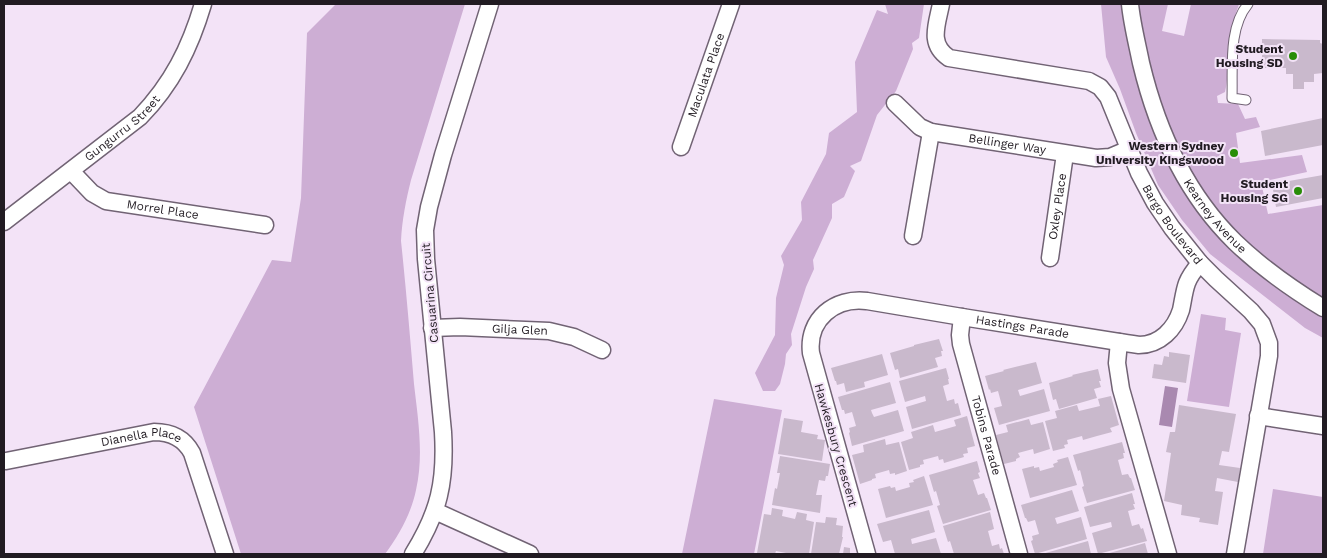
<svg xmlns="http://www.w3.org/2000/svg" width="1327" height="558" font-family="'Work Sans',sans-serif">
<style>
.green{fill:#cdaed4}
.water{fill:#a989b0}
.building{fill:#c9b9cc}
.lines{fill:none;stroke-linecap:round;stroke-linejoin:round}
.service-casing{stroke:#716374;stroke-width:11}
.minor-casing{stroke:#716374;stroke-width:19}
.service{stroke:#fff;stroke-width:9}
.minor{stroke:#fff;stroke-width:16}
.poi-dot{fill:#288d07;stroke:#f3e3f7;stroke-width:2}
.labels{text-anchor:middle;stroke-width:4;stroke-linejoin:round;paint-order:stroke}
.poi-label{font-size:12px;font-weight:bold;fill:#211b22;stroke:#f3e3f7;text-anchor:end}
.street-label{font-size:12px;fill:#211b22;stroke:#f3e3f7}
</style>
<rect width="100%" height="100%" fill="#f3e3f7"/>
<path class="green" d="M336,4H465L411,180C406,200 402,220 401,241C406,288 410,336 414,384C418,419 424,455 416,490C411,514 399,535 385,554H241L194,407L272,260L291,262L301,198L307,33Z
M885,4H924L919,38L912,43L913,49L896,91L877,115L861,161L850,166L855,171L844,197L832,204V218L813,260L814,269L806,287L791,334L792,345L786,354L785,364L780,384L775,391H763L755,373L775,335L776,298L784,265L781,256L802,220L801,202L826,154L829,133L857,112L855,62L877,10L888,14Z
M1101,4H1121L1136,77L1172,169L1314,312L1323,316V338L1305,328L1210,254L1182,220L1158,185L1136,133L1120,89L1106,57Z
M1140,4H1168L1162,31L1184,36L1191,4H1239C1235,17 1230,29 1229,43C1227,59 1229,76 1225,92L1217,96L1218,103L1238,104L1245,119L1256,117L1260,127L1236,133L1240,163L1302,155L1307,172L1261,182L1268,214L1323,205V299L1307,290L1267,261L1231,227L1198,186L1179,150L1163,111L1150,65L1139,8Z
M1201,314L1226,318L1225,330L1241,333L1229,407L1187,401Z
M714,399L782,410L754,554H682Z
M1273,489L1323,497V554H1263Z"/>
<path class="water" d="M1165,386L1178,388L1172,427L1159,425Z"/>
<path class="building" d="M1262,39L1320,40V43L1323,44V73L1314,74V82H1304V89H1293V74H1286V68H1262Z
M1323,118V145L1265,156L1261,131Z
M1323,175V198L1276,207L1272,184Z
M939,339L943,351H941L942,356L935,358L938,367L900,378L898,369L895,370L890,353L914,346V345Z
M1169,352L1190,355L1186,383L1152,378L1154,364L1162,365L1164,356L1169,357Z
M882,354L888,375L864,382L865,387L846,392L844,383L837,385L836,381H835L831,368Z
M1036,362L1042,383L1018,390L1020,396L1044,389L1050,411L999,425L994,408L1002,406L998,391L991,393L990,389L989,390L985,376L1004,371L1003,370Z
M946,368L949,379H948L949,384L943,386L947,401L954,399L955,404L958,403L961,415L912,429L906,407L926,401L925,396L905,402L899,381Z
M1098,369L1101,381H1099L1101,387L1094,389L1097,398L1059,409L1056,399L1053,400L1049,383L1073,376L1072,375Z
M890,382L896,403L871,410L872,413L874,417L898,410L904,431L852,446L849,433L850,432L849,428L856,426L852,412L845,414L844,410H842L838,397Z
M1111,396L1119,425L1110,428L1112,432L1097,436L1083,440L1082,436L1067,440L1068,444L1064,445L1065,448L1053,451L1045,421L1057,418L1055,411L1077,405L1079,411L1100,406L1098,399Z
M1179,405L1236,414L1229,452L1222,451L1219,465L1240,468L1238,482L1217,478L1215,491L1223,492L1218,525L1199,522L1200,518L1181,515L1182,505L1164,501L1171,453L1166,452L1170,432H1175Z
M967,416L975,446L967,448L968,453L963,454L964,457L944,463L943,459L939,460L938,456L923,460L924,464L920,465V467L909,470L901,442L913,438L911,432L933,425L935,432L956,426L954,420Z
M784,418L803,421L801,432L818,435L817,439L825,440L822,461L778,454Z
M1029,419L1031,425L1043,422L1050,449L1034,454L1033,449L1018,453L1020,457L1016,459V461L1004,464L996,435L1008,432L1006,425Z
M885,439L886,445L899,442L907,471L895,475V473L890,474L889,470L875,474L876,478L872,479V480L860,484L852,455L864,452L863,445Z
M1122,442L1125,453H1123L1124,458L1118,460L1122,475L1128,474L1130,478H1131L1135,490L1087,503L1082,487L1084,486L1080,470L1078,471L1073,455Z
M780,456L830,464L828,476H826L825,481L819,480L816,495H822L820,513L772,505L775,488L777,489L780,473H777Z
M1068,457L1077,485L1030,498L1022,469L1034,466V468L1039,467L1040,471L1054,467L1053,464L1058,462L1057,460Z
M977,461L980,472L978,473L980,478L973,480L978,495L984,493L986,498H987L991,510L943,524L937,506L940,505L936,491L934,492L929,475Z
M924,476L933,505L886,518L878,489L890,486L891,488L895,487L896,491L910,487L909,483L914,482L913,480Z
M1072,490L1079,511L1055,518L1057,524L1081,517L1087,539L1035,554L1031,541L1033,540L1032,536L1039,534L1035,520L1028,522L1026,518H1025L1021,505Z
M1132,493L1135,504H1133L1135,509L1128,511L1132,526L1139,524L1141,529L1143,528L1147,541L1098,554L1092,533L1112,527L1111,522L1090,527L1084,507Z
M772,508L783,510L782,516L795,519L797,512L807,514L806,520L814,522L809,554H791L776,551L775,554L757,553L764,514L771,515Z
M929,510L935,532L911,539L912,544L936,538L941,554H895L891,540L883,542L877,524Z
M990,512L994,529L988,531L992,546L999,544L1000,549L1002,548L1004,554H954L950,541L948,542L943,526Z
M826,517L837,518L836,525L843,526L842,537H843L839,554H811L816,522L825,523Z
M1088,541L1091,554H1042Z
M1145,543L1148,554H1106Z
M844,547L850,548V554H843Z"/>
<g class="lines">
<g class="service-casing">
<path id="service" d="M1246,100L1232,98C1233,68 1228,28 1248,4"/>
</g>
<g class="minor-casing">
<g id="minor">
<path id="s1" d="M941,4C937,25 928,44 949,58L1089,81L1100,87L1108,97L1139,173L1155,203L1172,228L1200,263L1216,279L1251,311L1262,324L1269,343V356L1235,554"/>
<path id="s2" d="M1130,4C1132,24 1137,43 1141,63C1157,130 1186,194 1235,242C1262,268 1292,289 1323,308"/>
<path id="s3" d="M895,103L920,127L931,132L1096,158L1110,157L1129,149"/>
<path id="s4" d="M681,147L731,4"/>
<path id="s5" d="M71,171L92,193L106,201L265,225"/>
<path id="s6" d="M4,222L140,117C172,84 190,48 203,4"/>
<path d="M913,236L931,132"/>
<path id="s7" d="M1050,258L1065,154"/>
<path id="s8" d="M962,317L960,335L961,344L1019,554"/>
<path id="s9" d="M432,328L460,327L549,331L574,337L602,350"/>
<path d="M1119,342L1117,363L1121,389L1168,554"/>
<path d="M1258,416L1323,426"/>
<path id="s10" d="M6,461L154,432C170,432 184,438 192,453L225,554"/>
<path d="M435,511L530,554"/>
<path d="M413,554C439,512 446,482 443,432L426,259L425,230L429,207L443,155L490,4"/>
<path id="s11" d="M867,554L811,353C807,319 835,297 867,301L962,317L1119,342C1125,343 1132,344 1139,345C1160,345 1175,329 1181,310C1183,301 1184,291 1187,283C1190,275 1195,269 1200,263"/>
</g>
</g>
<use href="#service" class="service"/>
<use href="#minor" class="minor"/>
</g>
<g class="poi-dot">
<circle cx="1293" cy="56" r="5"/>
<circle cx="1234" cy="153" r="5"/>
<circle cx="1298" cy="191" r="5"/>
</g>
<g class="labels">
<g class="poi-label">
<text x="1283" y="53">Student<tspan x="1283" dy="14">Housing SD</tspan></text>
<text x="1224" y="150">Western Sydney<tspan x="1224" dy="14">University Kingswood</tspan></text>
<text x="1288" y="188">Student<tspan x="1288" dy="14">Housing SG</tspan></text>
</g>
<g class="street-label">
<text dy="4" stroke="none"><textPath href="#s4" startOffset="76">Maculata Place</textPath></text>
<text dy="4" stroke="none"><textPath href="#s6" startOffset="151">Gungurru Street</textPath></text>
<text dy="4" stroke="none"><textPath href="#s3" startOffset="124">Bellinger Way</textPath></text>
<text dy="4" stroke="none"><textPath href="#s7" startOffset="52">Oxley Place</textPath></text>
<text dy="4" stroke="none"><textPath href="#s5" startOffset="104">Morrel Place</textPath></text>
<text dy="4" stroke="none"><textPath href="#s2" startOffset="232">Kearney Avenue</textPath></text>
<text dy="4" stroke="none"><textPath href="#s1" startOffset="370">Bargo Boulevard</textPath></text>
<text transform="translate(430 293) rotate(-95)" y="4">Casuarina Circuit</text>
<text dy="4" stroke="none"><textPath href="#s11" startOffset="455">Hastings Parade</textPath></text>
<text dy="4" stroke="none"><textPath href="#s9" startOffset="88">Gilja Glen</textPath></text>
<text dy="4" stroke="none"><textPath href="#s8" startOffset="122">Tobins Parade</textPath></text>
<text dy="4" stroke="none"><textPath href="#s10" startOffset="138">Dianella Place</textPath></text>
<text transform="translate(836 445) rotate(74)" y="4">Hawkesbury Crescent</text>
</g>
</g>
<rect width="1327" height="558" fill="none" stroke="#211b22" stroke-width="10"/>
</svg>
